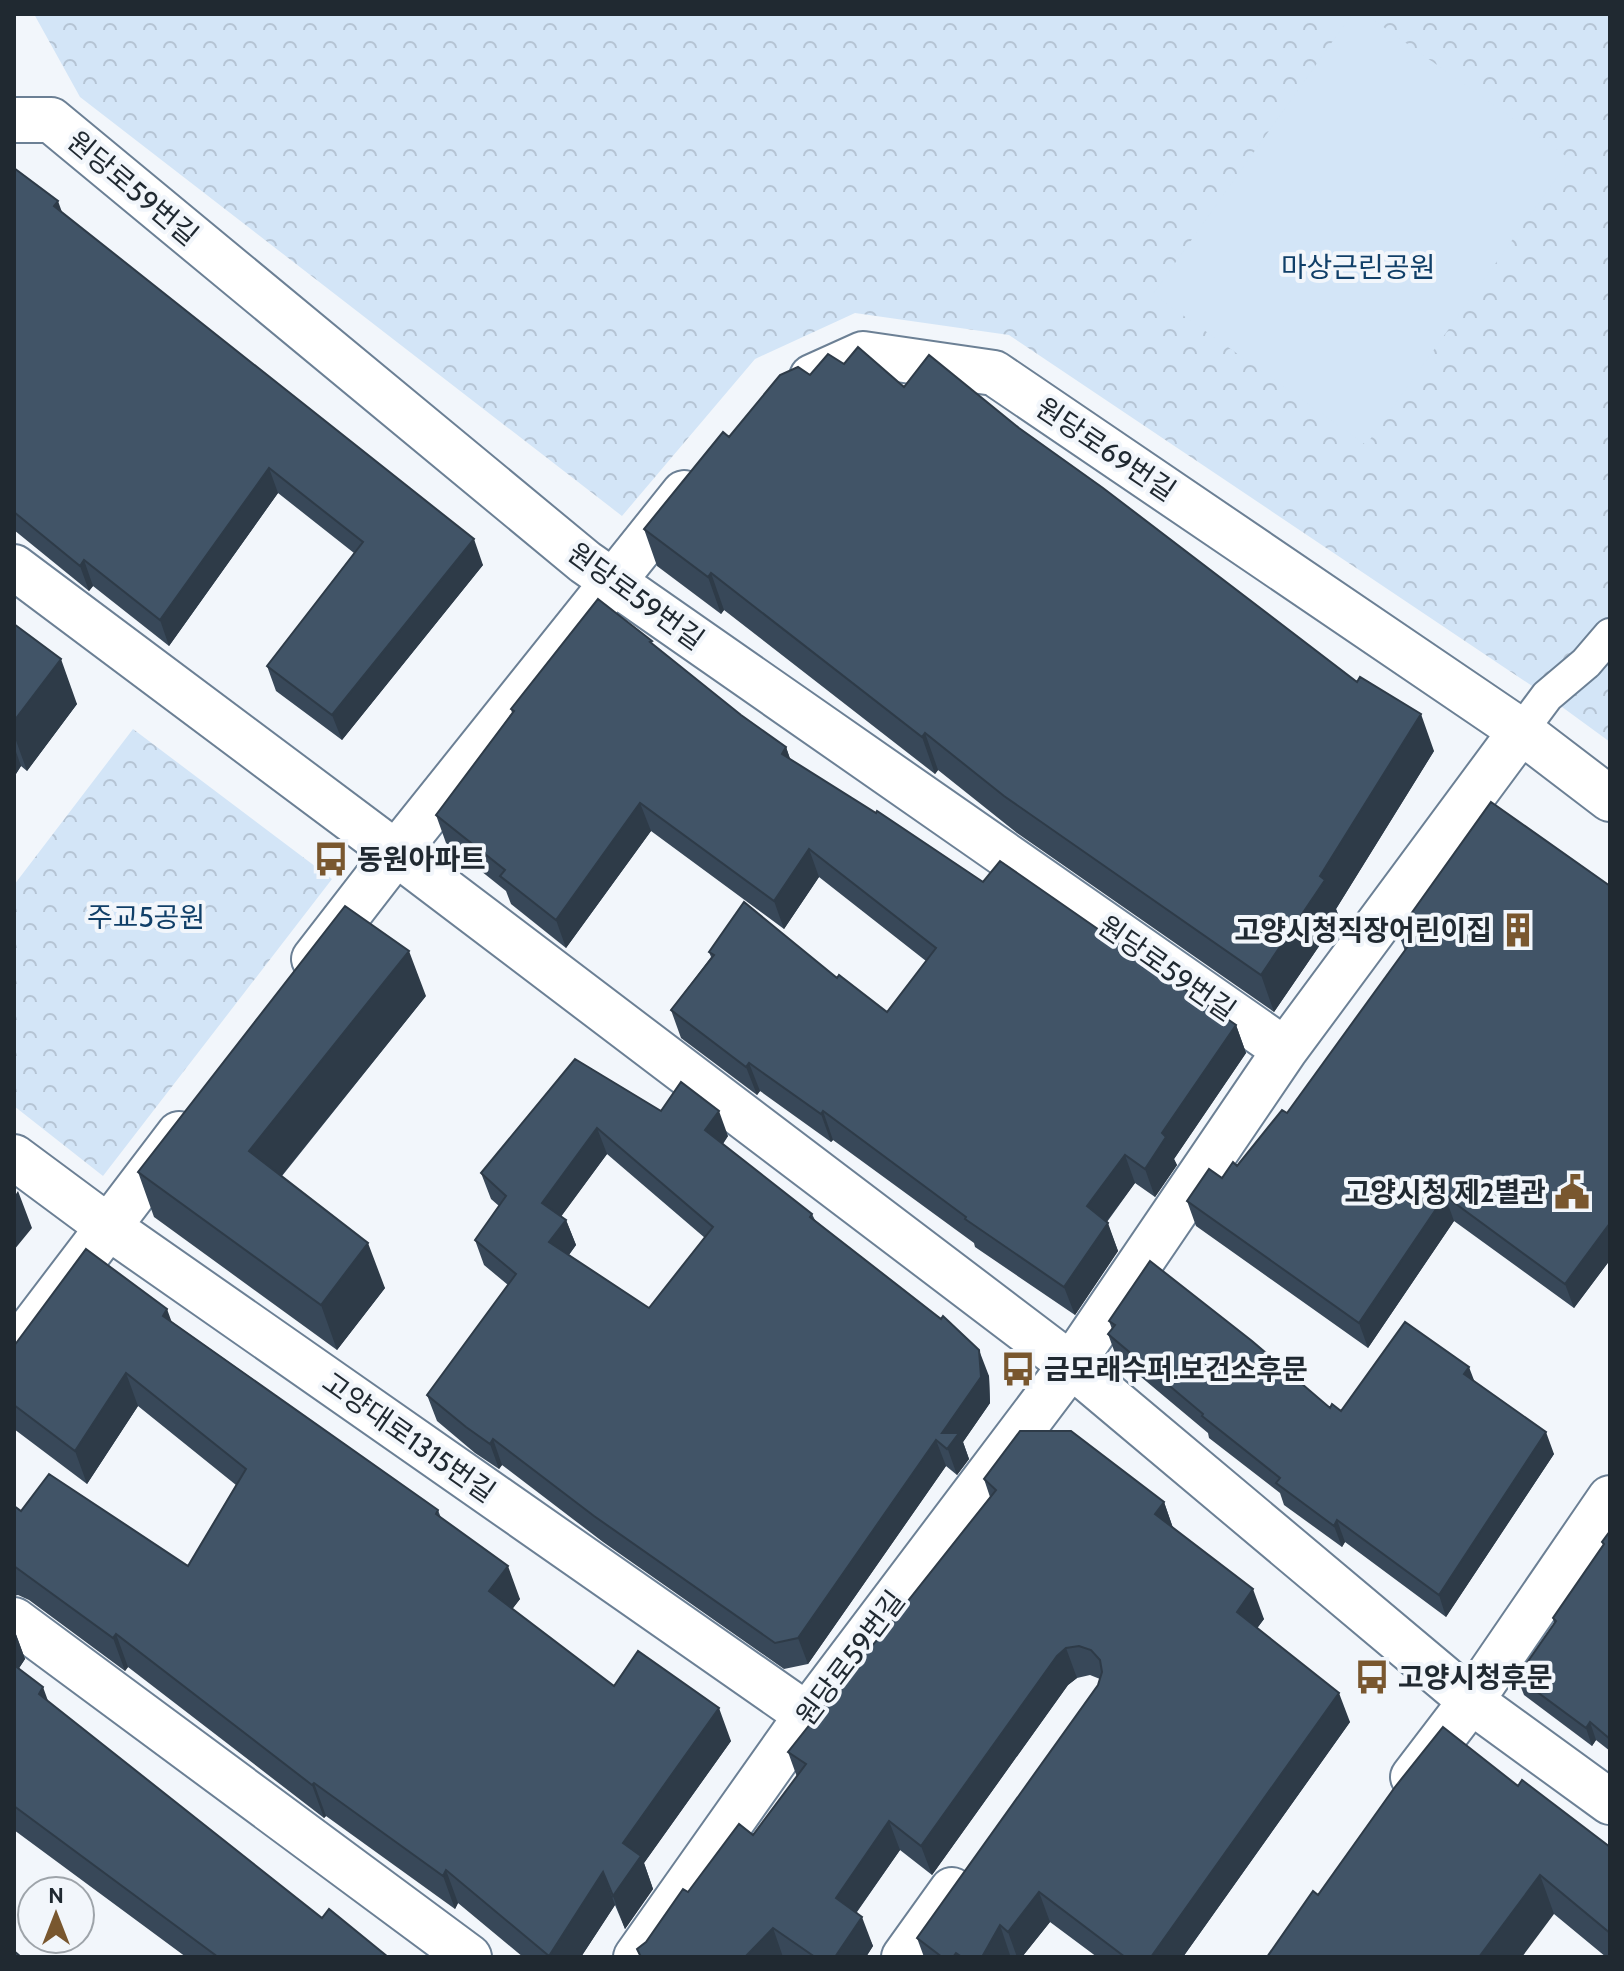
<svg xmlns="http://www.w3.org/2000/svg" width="1624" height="1971" font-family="Cabin,'Noto Sans KR',sans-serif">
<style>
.park{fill:url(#park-crowns)}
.garden{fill:#d3e5f7}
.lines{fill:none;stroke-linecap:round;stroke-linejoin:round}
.service-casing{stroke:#6c8095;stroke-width:36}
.minor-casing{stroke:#6c8095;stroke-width:48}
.service{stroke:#fff;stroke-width:32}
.minor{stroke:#fff;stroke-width:44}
.wall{fill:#384859;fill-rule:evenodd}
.shaded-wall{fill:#2e3b48}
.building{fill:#415467;stroke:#2e3b48;stroke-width:2;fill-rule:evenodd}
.labels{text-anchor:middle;stroke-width:8;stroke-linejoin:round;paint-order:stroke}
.street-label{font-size:28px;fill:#202931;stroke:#f2f6fb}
.park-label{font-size:28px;fill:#103f68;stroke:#f2f6fb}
.poi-label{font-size:28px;font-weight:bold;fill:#202931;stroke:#f2f6fb;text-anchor:start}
</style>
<defs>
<pattern id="park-crowns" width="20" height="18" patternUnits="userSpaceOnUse" patternTransform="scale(2)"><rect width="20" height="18" fill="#d3e5f7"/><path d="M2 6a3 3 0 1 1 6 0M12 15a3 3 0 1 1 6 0" fill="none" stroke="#b5c4d4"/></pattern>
</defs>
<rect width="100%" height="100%" fill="#f2f6fb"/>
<path class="park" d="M34,14H1610V742L1547,696L1009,335L855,313L755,359L622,516L80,97Z
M133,729L332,879L103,1176L14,1106V885Z"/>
<path class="garden" d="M1352,14H1365L1570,159L1366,445L1153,294Z"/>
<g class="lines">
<g class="service-casing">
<path id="service" d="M1521,731L1547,696L1586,663L1610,635"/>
</g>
<g class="minor-casing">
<path id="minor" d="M14,120H51L585,562L1285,1050
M812,377L863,354L994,373L1521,731L1610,799
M14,567L396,853L1071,1365L1471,1701L1610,1802
M314,959L396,853L684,493
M14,1157L107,1226L807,1715
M14,1351L179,1134
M14,1620L469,1957
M1413,1777L1471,1701L1610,1498
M636,1957L807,1715L1071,1365L1285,1050L1521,731
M904,1957L952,1890"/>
</g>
<use href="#service" class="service"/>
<use href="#minor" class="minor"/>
</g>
<path class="wall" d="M14,168L62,212L483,565L342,740L276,691L267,666L354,553L278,493L169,646L93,586L89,591L14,530Z
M844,364L1019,428L1434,751L1336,909L1339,917L1274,1012L1017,833L938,770L935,774L724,610L721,614L657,566L644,529L729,437L810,375Z
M14,624L77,704L27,771L21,766L14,777Z
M652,641L653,645L741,715L786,747L790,759L983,882L1236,1025L1246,1053L1174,1159L1177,1165L1155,1197L1135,1183L1107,1222L1118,1251L1075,1315L975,1247L974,1243L833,1140L831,1142L760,1091L757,1095L681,1038L671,1010L711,957L709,952L837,978L887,1012L926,961L819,877L784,929L651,831L566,948L511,904L506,891L446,843L436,815L512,713L511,709Z
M1610,886V1260L1574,1308L1454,1221L1368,1348L1196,1226L1187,1201L1222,1178L1237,1166L1287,1113L1405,951L1398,932Z
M426,996L282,1176L385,1288L337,1350L154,1217L138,1172Z
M575,1059L661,1111L728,1136L723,1144L812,1214L815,1220L989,1376L990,1403L963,1442L969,1459L957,1475L946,1466L808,1664L784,1669L603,1542L502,1465L499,1469L475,1453L437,1421L427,1395L508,1285L484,1265L475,1240L499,1206L491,1199L481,1173ZM607,1154L705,1238L649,1308L569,1255L576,1245L566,1220L561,1216Z
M1109,1321L1330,1408L1341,1411L1474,1381L1554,1454L1446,1617L1345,1542L1342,1547L1284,1505L1280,1493L1209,1438L1208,1433L1116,1356L1108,1334L1112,1329Z
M172,1322L438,1510L441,1518L520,1599L512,1609L614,1686L731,1741L644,1863L653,1889L625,1929L615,1905L581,1957H523L458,1903L455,1909L326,1816L324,1818L128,1667L125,1671L29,1600L18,1595L14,1596V1506L21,1511L188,1566L236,1485L138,1406L87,1484L14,1429V1346Z
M984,1479L1164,1502L1173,1528L1264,1619L1257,1628L1350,1722L1183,1957H1097L1050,1922L1022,1957H1013L1010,1955L1009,1957H924L917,1938L1098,1685L1100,1679L1090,1675L1077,1678L1068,1685L932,1875L900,1850L857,1912L873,1946L866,1957H640L637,1949L646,1942L688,1892L753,1835L797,1777L788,1752L990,1497Z
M1610,1531V1751L1596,1740L1592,1746L1524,1695L1517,1677L1554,1623L1553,1618L1603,1545L1602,1542Z
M14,1629L25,1659L19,1668L48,1702L322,1918L388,1957H186L14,1830Z
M1518,1786L1610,1847V1957H1606L1554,1914L1318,1895Z"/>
<path class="shaded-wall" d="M58,201L67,226L54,206Z
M269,468L278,493L169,646L160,620Z
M474,539L483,565L342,740L332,715Z
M84,560L93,586L89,591L80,566Z
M711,573L724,610L721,614L708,577Z
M61,659L77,704L27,771L14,735V721Z
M1421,714L1434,751L1336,909L1339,917L1274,1012L1261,975L1320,876Z
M925,733L938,770L935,774L922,737Z
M14,746L21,766L14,777Z
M786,747L796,776L782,754Z
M640,803L651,831L566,948L556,920Z
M809,849L819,877L784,929L774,901Z
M409,951L426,996L265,1196L249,1151Z
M1236,1025L1246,1053L1174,1159L1177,1165L1155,1197L1145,1169L1162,1133Z
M749,1063L760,1091L757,1095L746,1067Z
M719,1111L728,1136L714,1156L705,1130Z
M823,1111L833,1140L831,1142L821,1114Z
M597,1128L607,1154L552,1229L542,1203Z
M1125,1155L1135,1183L1097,1234L1087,1206Z
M18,1191L32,1228L14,1250V1197Z
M1445,1196L1454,1221L1368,1348L1359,1323Z
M566,1220L576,1245L559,1268L549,1242Z
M1108,1223L1118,1251L1075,1315L1064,1287Z
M1610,1223V1260L1574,1308L1565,1284Z
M368,1243L385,1288L337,1350L321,1305Z
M167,1309L179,1342L163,1316Z
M979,1350L989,1376L990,1403L963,1442L969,1459L957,1475L942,1433Z
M1469,1367L1477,1388L1464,1374Z
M126,1373L138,1406L87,1484L75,1451Z
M1546,1432L1554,1454L1446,1617L1439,1595Z
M493,1439L502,1465L499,1469L490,1444Z
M936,1440L946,1466L808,1664L798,1638Z
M1164,1502L1174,1531L1155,1514Z
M1337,1520L1345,1542L1342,1547L1334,1526Z
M508,1566L520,1599L501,1624L489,1591Z
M1253,1589L1264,1619L1247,1642L1237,1612Z
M14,1629L25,1659L14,1676Z
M116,1634L128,1667L125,1671L113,1638Z
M1066,1648L1077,1678L1068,1685L932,1875L921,1846L1057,1656Z
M43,1687L55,1720L39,1694Z
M1339,1693L1350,1722L1183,1957H1151Z
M719,1708L731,1741L644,1863L653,1889L625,1929L613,1896L623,1843Z
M1590,1722L1596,1740L1592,1746L1586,1728Z
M314,1783L326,1816L324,1818L312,1785Z
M889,1821L900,1850L846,1927L836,1898Z
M446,1870L458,1903L455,1909L443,1876Z
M603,1872L615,1905L581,1957H549Z
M1540,1875L1554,1914L1522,1957H1479Z
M1039,1892L1050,1922L1022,1957H1017L1008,1932Z
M862,1917L873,1946L866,1957H835Z
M1000,1925L1010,1955L1009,1957H982Z
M773,1928L783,1957H745Z"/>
<path class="building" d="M14,168L58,201L54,206L474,539L332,715L267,666L363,542L269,468L160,620L84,560L80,566L14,512Z
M858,347L904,387L929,355L1019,428L1103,488L1357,682L1360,677L1421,714L1320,876L1325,880L1261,975L1004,796L925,733L922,737L711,573L708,577L644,529L723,432L729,437L780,375L798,367L810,375L828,354L844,364Z
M598,599L652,641L650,642L741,715L786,747L782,754L876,813L877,811L983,882L1000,861L1236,1025L1162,1133L1166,1137L1145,1169L1125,1155L1087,1206L1108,1223L1064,1287L965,1219L966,1217L823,1111L821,1114L749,1063L746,1067L671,1010L714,955L709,952L744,902L837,978L839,975L887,1012L936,948L809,849L774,901L640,803L556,920L500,876L505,870L436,815L514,711L511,709Z
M14,624L61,659L14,721Z
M1491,802L1610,886V1223L1565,1284L1445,1196L1359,1323L1187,1201L1209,1169L1222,1178L1233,1162L1237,1166L1282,1110L1287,1113L1411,942L1398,932Z
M345,906L409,951L249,1151L368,1243L321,1305L138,1172Z
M575,1059L661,1111L681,1082L719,1111L705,1130L812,1214L810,1217L941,1319L943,1316L979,1350L981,1377L942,1433H959L947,1449L936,1440L798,1638L775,1643L594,1516L493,1439L490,1444L466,1427L427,1395L516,1274L475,1240L506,1196L481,1173ZM597,1128L713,1227L649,1308L549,1242L566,1220L542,1203Z
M86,1249L167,1309L163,1316L438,1510L436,1514L508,1566L489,1591L614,1686L638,1651L719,1708L623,1843L641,1856L613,1896L603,1872L549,1956L446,1870L443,1876L314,1783L312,1785L116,1634L113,1638L14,1566V1506L21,1511L49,1474L188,1566L246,1469L126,1373L75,1451L14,1405V1346Z
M1150,1261L1252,1341L1330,1408L1332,1404L1341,1411L1405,1322L1469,1367L1464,1374L1546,1432L1439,1595L1337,1520L1334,1526L1276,1483L1280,1478L1202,1416L1203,1414L1108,1334L1115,1325L1109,1321Z
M1020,1431H1071L1164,1502L1155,1514L1253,1589L1237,1612L1339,1693L1151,1957H1125L1039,1892L1008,1932L1000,1925L982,1957H962L956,1953L953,1957H942L917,1938L1098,1685L1102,1672L1100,1660L1091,1650L1079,1646L1066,1648L1057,1656L921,1846L889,1821L836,1898L862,1917L835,1957H815L773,1928L745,1957H641L637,1949L646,1942L683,1889L688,1892L739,1824L753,1835L806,1764L788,1752L996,1490L984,1479Z
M1610,1531V1739L1590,1722L1586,1728L1517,1677L1556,1621L1553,1618L1604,1544L1602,1542Z
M14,1665L43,1687L39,1694L322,1918L329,1909L388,1957H218L14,1806Z
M1443,1727L1518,1786L1522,1780L1610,1847V1933L1540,1875L1479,1957H1267L1313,1891L1318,1895L1395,1787Z
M14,1951L21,1957H14Z"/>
<defs>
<g id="bus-bare" transform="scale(2.76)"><path d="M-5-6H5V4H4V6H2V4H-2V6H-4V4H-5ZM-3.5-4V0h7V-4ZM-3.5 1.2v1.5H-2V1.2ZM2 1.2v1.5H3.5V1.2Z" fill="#79572f" stroke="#f2f6fb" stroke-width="2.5" paint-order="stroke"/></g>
<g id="building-bare" transform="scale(2.76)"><path d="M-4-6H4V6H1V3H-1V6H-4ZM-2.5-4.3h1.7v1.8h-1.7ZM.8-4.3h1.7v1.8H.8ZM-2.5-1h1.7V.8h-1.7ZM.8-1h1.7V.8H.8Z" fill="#79572f" stroke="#f2f6fb" stroke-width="2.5" paint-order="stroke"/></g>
<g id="civic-bare" transform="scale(2.76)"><path d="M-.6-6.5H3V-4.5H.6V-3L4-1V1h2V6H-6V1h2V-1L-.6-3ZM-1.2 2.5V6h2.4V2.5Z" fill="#79572f" stroke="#f2f6fb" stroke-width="2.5" paint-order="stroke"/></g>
</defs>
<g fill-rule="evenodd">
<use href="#bus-bare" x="331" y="859"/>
<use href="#building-bare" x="1518" y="930"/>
<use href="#civic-bare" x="1572" y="1192"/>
<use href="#bus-bare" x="1018" y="1369"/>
<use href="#bus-bare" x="1372" y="1677"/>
</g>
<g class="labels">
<g class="street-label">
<text transform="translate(133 188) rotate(40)" y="10">원당로59번길</text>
<text transform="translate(1106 449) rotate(34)" y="10">원당로69번길</text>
<text transform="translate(636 596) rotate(36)" y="10">원당로59번길</text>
<text transform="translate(1167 968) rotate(35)" y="10">원당로59번길</text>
<text transform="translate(409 1437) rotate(35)" y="10">고양대로1315번길</text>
<text transform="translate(850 1658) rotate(-53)" y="10">원당로59번길</text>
</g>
<g class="park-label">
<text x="1358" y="277">마상근린공원</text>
<text x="146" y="927">주교5공원</text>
</g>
<g class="poi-label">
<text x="357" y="869">동원아파트</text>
<text x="1492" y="940" text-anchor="end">고양시청직장어린이집</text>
<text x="1546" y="1202" text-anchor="end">고양시청 제2별관</text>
<text x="1044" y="1379">금모래수퍼.보건소후문</text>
<text x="1398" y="1687">고양시청후문</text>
</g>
</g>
<rect width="1624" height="1971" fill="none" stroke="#202931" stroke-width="32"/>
<g transform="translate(56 1915)"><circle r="38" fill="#f2f6fb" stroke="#9ea4aa" stroke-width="2"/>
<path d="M0-6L14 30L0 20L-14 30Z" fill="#79572f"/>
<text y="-12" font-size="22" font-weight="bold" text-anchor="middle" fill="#202931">N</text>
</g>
</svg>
